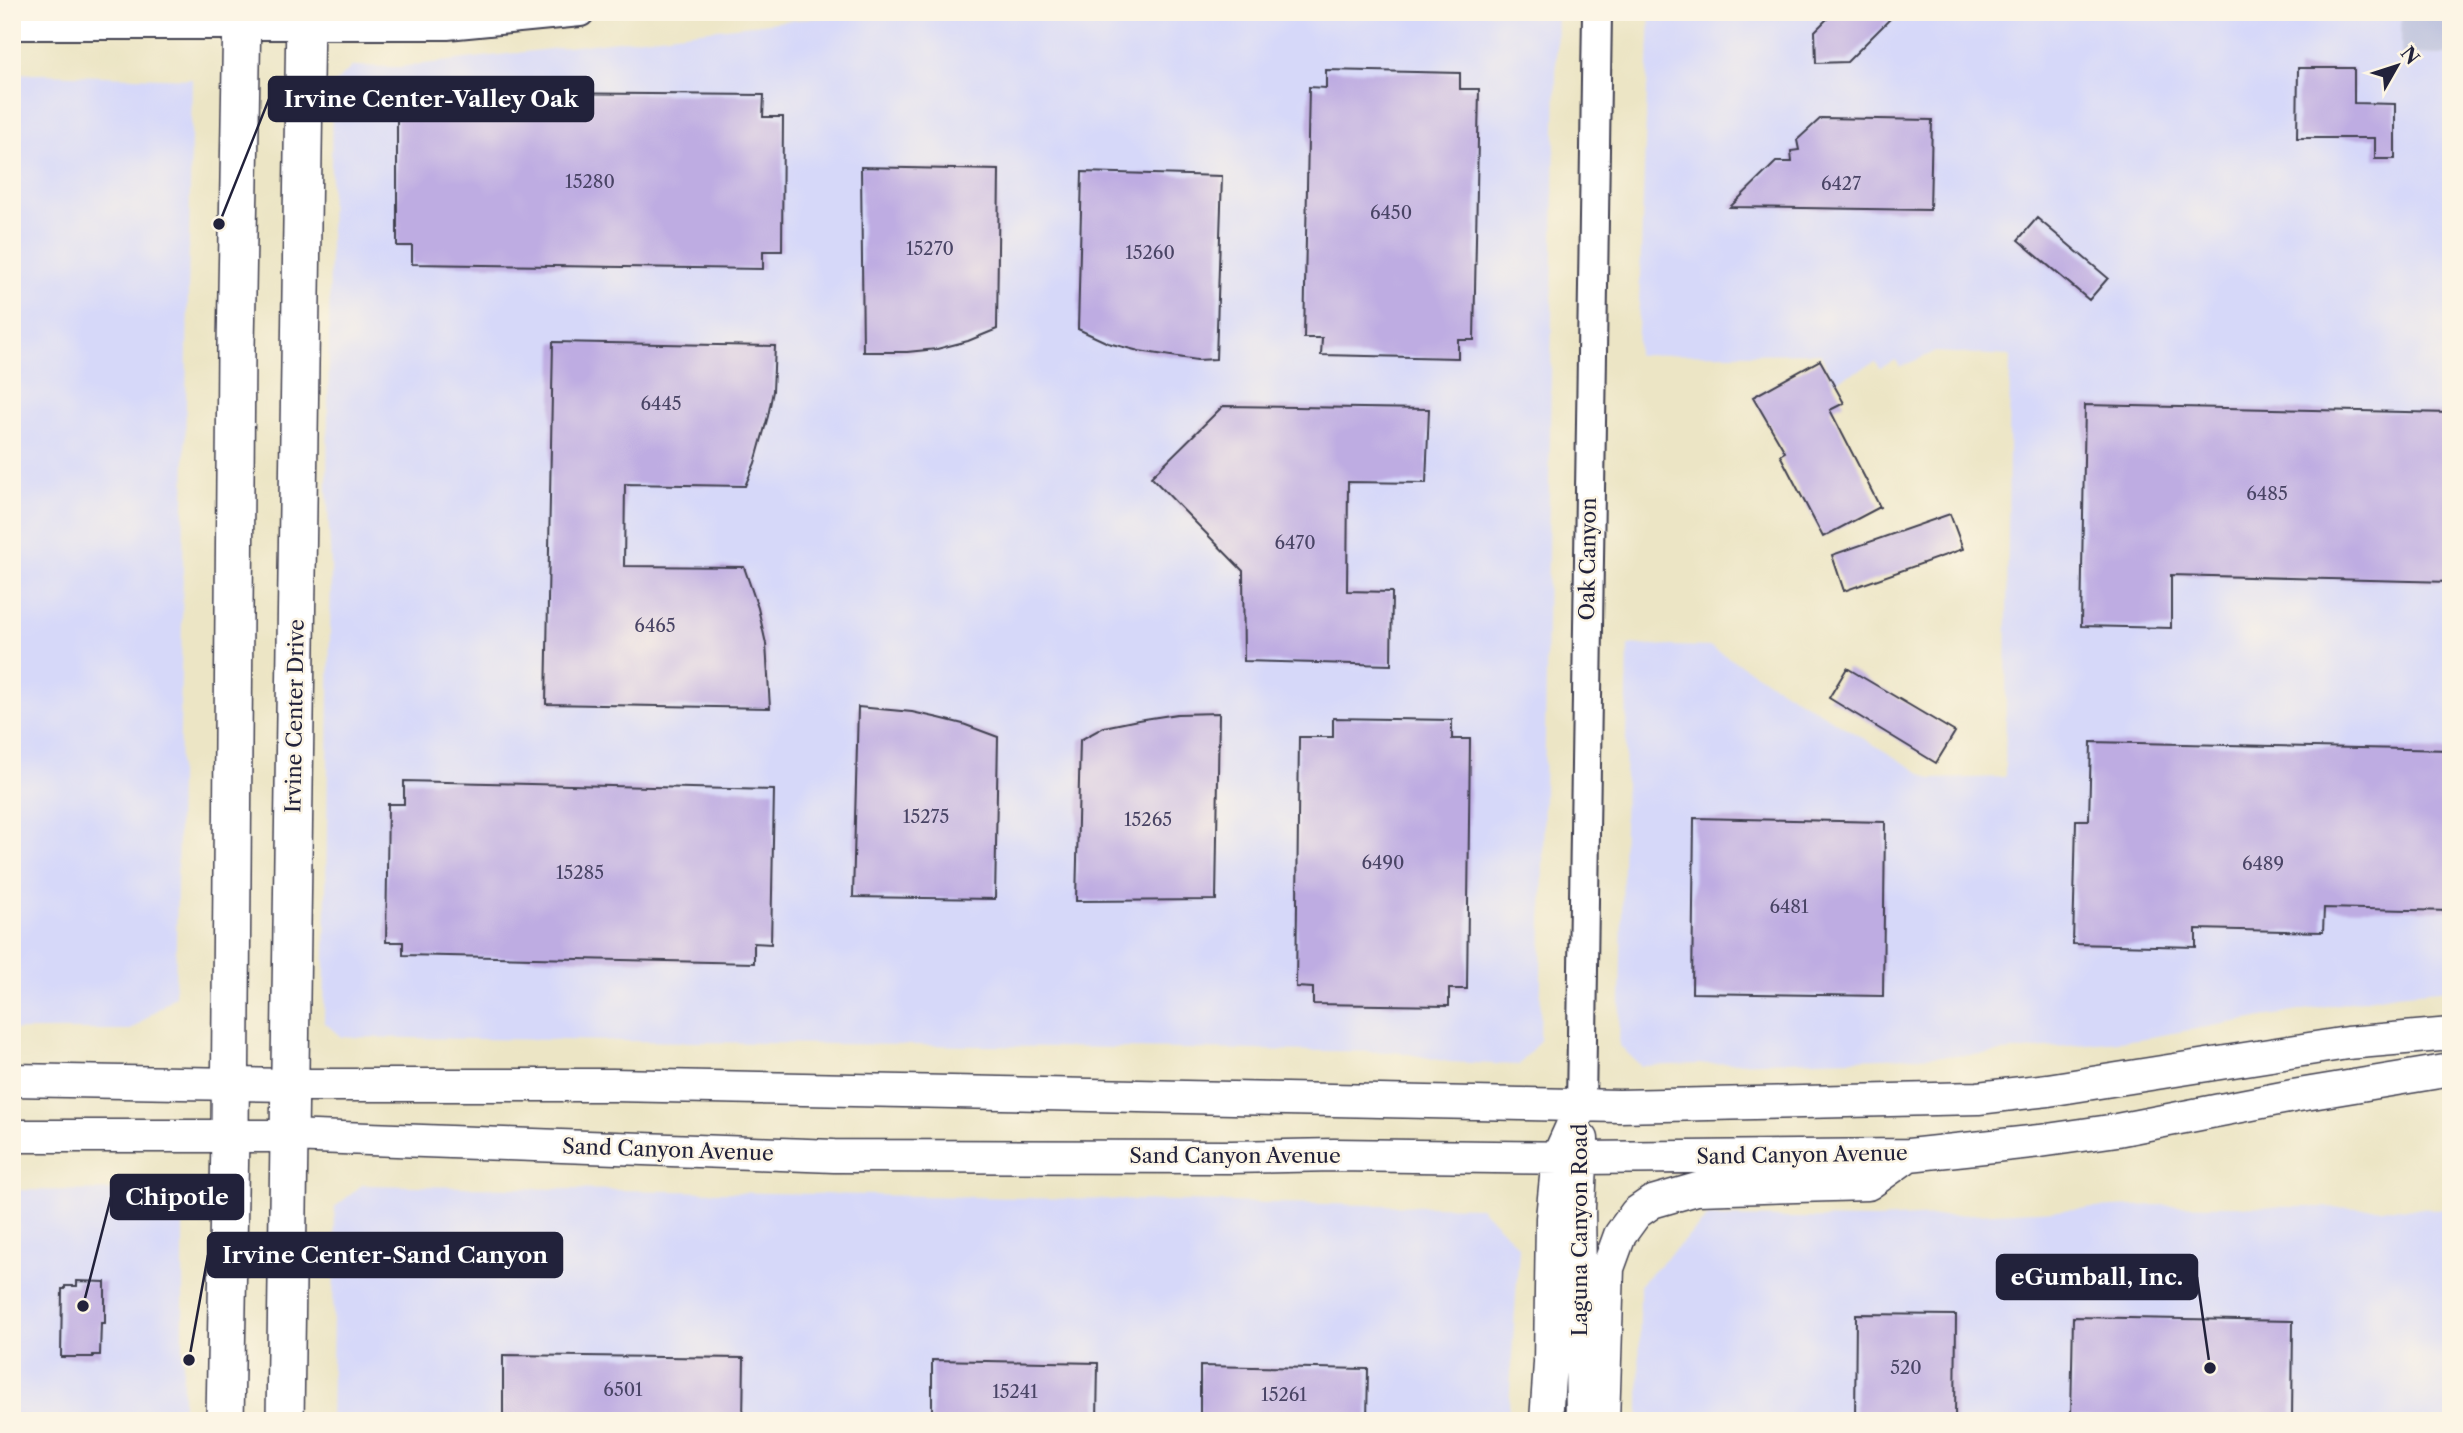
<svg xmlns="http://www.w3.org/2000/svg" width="2463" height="1433" font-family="'Libre Caslon Text',serif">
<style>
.built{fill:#d6d8f9}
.industrial{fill:#bec3de}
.building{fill:#beace2}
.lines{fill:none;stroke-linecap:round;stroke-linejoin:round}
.tertiary-casing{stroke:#403f50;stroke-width:32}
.secondary-casing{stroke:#403f50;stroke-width:35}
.primary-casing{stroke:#403f50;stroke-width:40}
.tertiary{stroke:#fff;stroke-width:28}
.secondary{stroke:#fff;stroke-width:32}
.primary{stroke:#fff;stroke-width:37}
.labels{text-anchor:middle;stroke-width:5;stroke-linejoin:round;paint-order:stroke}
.number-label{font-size:18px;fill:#494465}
.street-label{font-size:21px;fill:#22223b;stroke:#fcf5e5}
.leader{fill:none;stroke:#22223b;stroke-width:2.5}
.callout-dot{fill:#22223b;stroke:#fcf5e5;stroke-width:2.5}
.callout{fill:#22223b;stroke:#22223b;stroke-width:2.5}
.callout-label{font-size:23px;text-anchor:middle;font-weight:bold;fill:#fff}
</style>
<rect width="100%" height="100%" fill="#fcf5e5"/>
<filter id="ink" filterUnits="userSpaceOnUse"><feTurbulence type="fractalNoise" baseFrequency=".0143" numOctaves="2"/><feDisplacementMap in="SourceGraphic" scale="14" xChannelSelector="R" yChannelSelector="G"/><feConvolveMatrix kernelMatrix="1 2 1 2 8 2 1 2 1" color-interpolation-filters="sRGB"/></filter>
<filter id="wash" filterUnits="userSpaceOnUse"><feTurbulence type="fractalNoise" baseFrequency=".00686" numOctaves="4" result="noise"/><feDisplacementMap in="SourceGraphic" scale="28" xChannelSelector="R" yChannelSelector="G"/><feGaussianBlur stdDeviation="1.57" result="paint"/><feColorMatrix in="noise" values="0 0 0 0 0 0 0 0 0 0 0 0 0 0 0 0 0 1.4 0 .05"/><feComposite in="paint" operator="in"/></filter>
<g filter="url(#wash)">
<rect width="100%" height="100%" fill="#ece5c5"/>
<path class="built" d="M886,12H1557L1540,1040L1519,1065L1449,1062L1399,1052L341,1037L324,1022L331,566L327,490L332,86L353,66L398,67L793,20Z
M1650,12H2401V54L2451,55V989L2396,994L2139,1039L1973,1055L1641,1066L1619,1045L1628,645L1711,647L1931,779L2005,777L2010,356L1935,352L1900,367L1896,360L1880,368L1876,362L1834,382L1820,353L1637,355Z
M12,73L192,79L175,996L131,1030H12Z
M362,1185L1480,1207L1519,1247L1508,1421H331L335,1207Z
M12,1190L166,1191L183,1213V1421H12Z
M2153,1205L2451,1209V1421H1639L1640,1284L1708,1217L1878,1219Z"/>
<path class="industrial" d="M2401,12H2451V55L2401,54Z"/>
<g id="blocks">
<path class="building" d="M1834,12H1897L1847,62L1816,63L1815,31Z
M2298,68H2354V103L2395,104V159H2375V138H2297Z
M1326,70L1460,73V89H1479L1474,340H1458V358L1321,355L1322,338H1304L1309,87L1326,88Z
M536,93L764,95L763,117H783L782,251H763V269L412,264V246H397V111L535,113Z
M1821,118L1932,120L1930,210L1730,207L1776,162H1792L1791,151L1799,150L1797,140Z
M861,167L999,170L997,329L968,341L937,349L907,352H863Z
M1082,172L1222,176L1216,359L1197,360L1139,351L1108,343L1078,329Z
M2037,218L2108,278L2089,300L2018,240Z
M553,342L775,346L773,391L768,416L755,463L745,486L625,484L624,566L744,567L758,608L766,644L770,708L546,704Z
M1820,360L1844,403L1830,410L1880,507L1823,537L1780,455L1785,452L1753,397Z
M2085,405L2451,413V582L2171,575V628L2081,626Z
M1223,406L1429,409L1426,483L1348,482L1347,591L1392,592L1391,665L1244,661L1243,571L1151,477Z
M1950,514L1963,549L1844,591L1832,555Z
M1847,668L1955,732L1936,763L1829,698Z
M858,707L912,712L939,718L963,724L998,737L995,899L853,897Z
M1219,713L1216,900L1076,901L1080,740L1104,727L1138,720L1177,714Z
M1333,718L1452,720V739H1470L1467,989H1449V1006L1313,1004V988L1296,987L1299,737H1333Z
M2091,742L2451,750V911L2324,908L2323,932L2196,929V947L2073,944L2076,820H2089Z
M404,781L774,790L771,944L754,943V963L403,955V942H386L388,804H404Z
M1694,818L1885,822L1883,996L1692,993Z
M77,1281L105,1282V1323H101L100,1355H93V1357H61L62,1289H65V1286H77Z
M1856,1314L1956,1315L1955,1421H1855Z
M2073,1317L2293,1321L2292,1421L2071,1417Z
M503,1355L744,1358L743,1421H503Z
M932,1360L1098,1363L1097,1421H932Z
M1200,1366L1368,1369L1367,1421H1200Z"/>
</g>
</g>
<g filter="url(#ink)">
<use href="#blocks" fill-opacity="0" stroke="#403f50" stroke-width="2"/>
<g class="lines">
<g class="tertiary-casing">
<path id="tertiary" d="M12,25H447L580,12
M1581,1106L1597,12"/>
</g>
<g class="secondary-casing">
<path id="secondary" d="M12,1080L290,1085H613L1619,1106L1978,1098L2048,1090L2347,1043L2451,1034
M12,1136H288L834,1156L1231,1157L1334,1155L1582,1158L1909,1155L2040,1141L2117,1130L2293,1096L2451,1070
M1582,1139L1579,1208L1582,1421
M1546,1421L1550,1363L1552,1218L1558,1157L1581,1106
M1603,1421L1608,1268L1620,1235L1636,1213L1652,1202L1697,1189L1868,1184L1909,1155"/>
</g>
<g class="primary-casing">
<path id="primary" d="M225,1421L230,1136L236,347L242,12
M285,1421L305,12"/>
</g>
<use href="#tertiary" class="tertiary"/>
<use href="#secondary" class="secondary"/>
<use href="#primary" class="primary"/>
</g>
</g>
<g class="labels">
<g class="number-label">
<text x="590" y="188">15280</text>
<text x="1841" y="190">6427</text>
<text x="1391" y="219">6450</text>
<text x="930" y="255">15270</text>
<text x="1150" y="259">15260</text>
<text x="661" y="410">6445</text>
<text x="2267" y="500">6485</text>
<text x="1295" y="549">6470</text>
<text x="655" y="632">6465</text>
<text x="926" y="823">15275</text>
<text x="1148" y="826">15265</text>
<text x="1383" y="869">6490</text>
<text x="2263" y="870">6489</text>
<text x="580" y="879">15285</text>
<text x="1789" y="913">6481</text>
<text x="1906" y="1374">520</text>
<text x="623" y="1396">6501</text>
<text x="1015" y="1398">15241</text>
<text x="1284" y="1401">15261</text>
</g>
<g class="street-label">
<text transform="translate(1588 559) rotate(-89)" y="7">Oak Canyon</text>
<text transform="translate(295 716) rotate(-89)" y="7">Irvine Center Drive</text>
<text transform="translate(668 1150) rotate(2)" y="7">Sand Canyon Avenue</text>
<text transform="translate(1802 1155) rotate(-1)" y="7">Sand Canyon Avenue</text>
<text x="1235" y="1163">Sand Canyon Avenue</text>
<text transform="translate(1580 1230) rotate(-90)" y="7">Laguna Canyon Road</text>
</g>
</g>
<path class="leader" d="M219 224L269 99M83 1306L111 1197M189 1360L208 1255M2210 1368L2197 1277"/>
<g class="callout-dot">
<circle cx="219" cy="224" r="7"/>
<circle cx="83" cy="1306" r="7"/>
<circle cx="189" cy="1360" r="7"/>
<circle cx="2210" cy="1368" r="7"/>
</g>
<g class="callout">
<rect x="269" y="77" width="324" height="44" rx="7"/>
<rect x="111" y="1175" width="132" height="44" rx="7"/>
<rect x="208" y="1233" width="354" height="44" rx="7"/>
<rect x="1997" y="1255" width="200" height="44" rx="7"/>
</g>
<g class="callout-label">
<text x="431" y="107">Irvine Center-Valley Oak</text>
<text x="177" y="1205">Chipotle</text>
<text x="385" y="1263">Irvine Center-Sand Canyon</text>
<text x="2097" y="1285">eGumball, Inc.</text>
</g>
<rect width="2463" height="1433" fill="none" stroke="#fcf5e5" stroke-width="42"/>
<g transform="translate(2397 66) rotate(51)" stroke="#fcf5e5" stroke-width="5" paint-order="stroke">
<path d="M0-5L12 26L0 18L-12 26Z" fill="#22223b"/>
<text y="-10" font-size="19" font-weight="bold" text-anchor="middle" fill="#22223b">N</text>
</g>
</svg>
